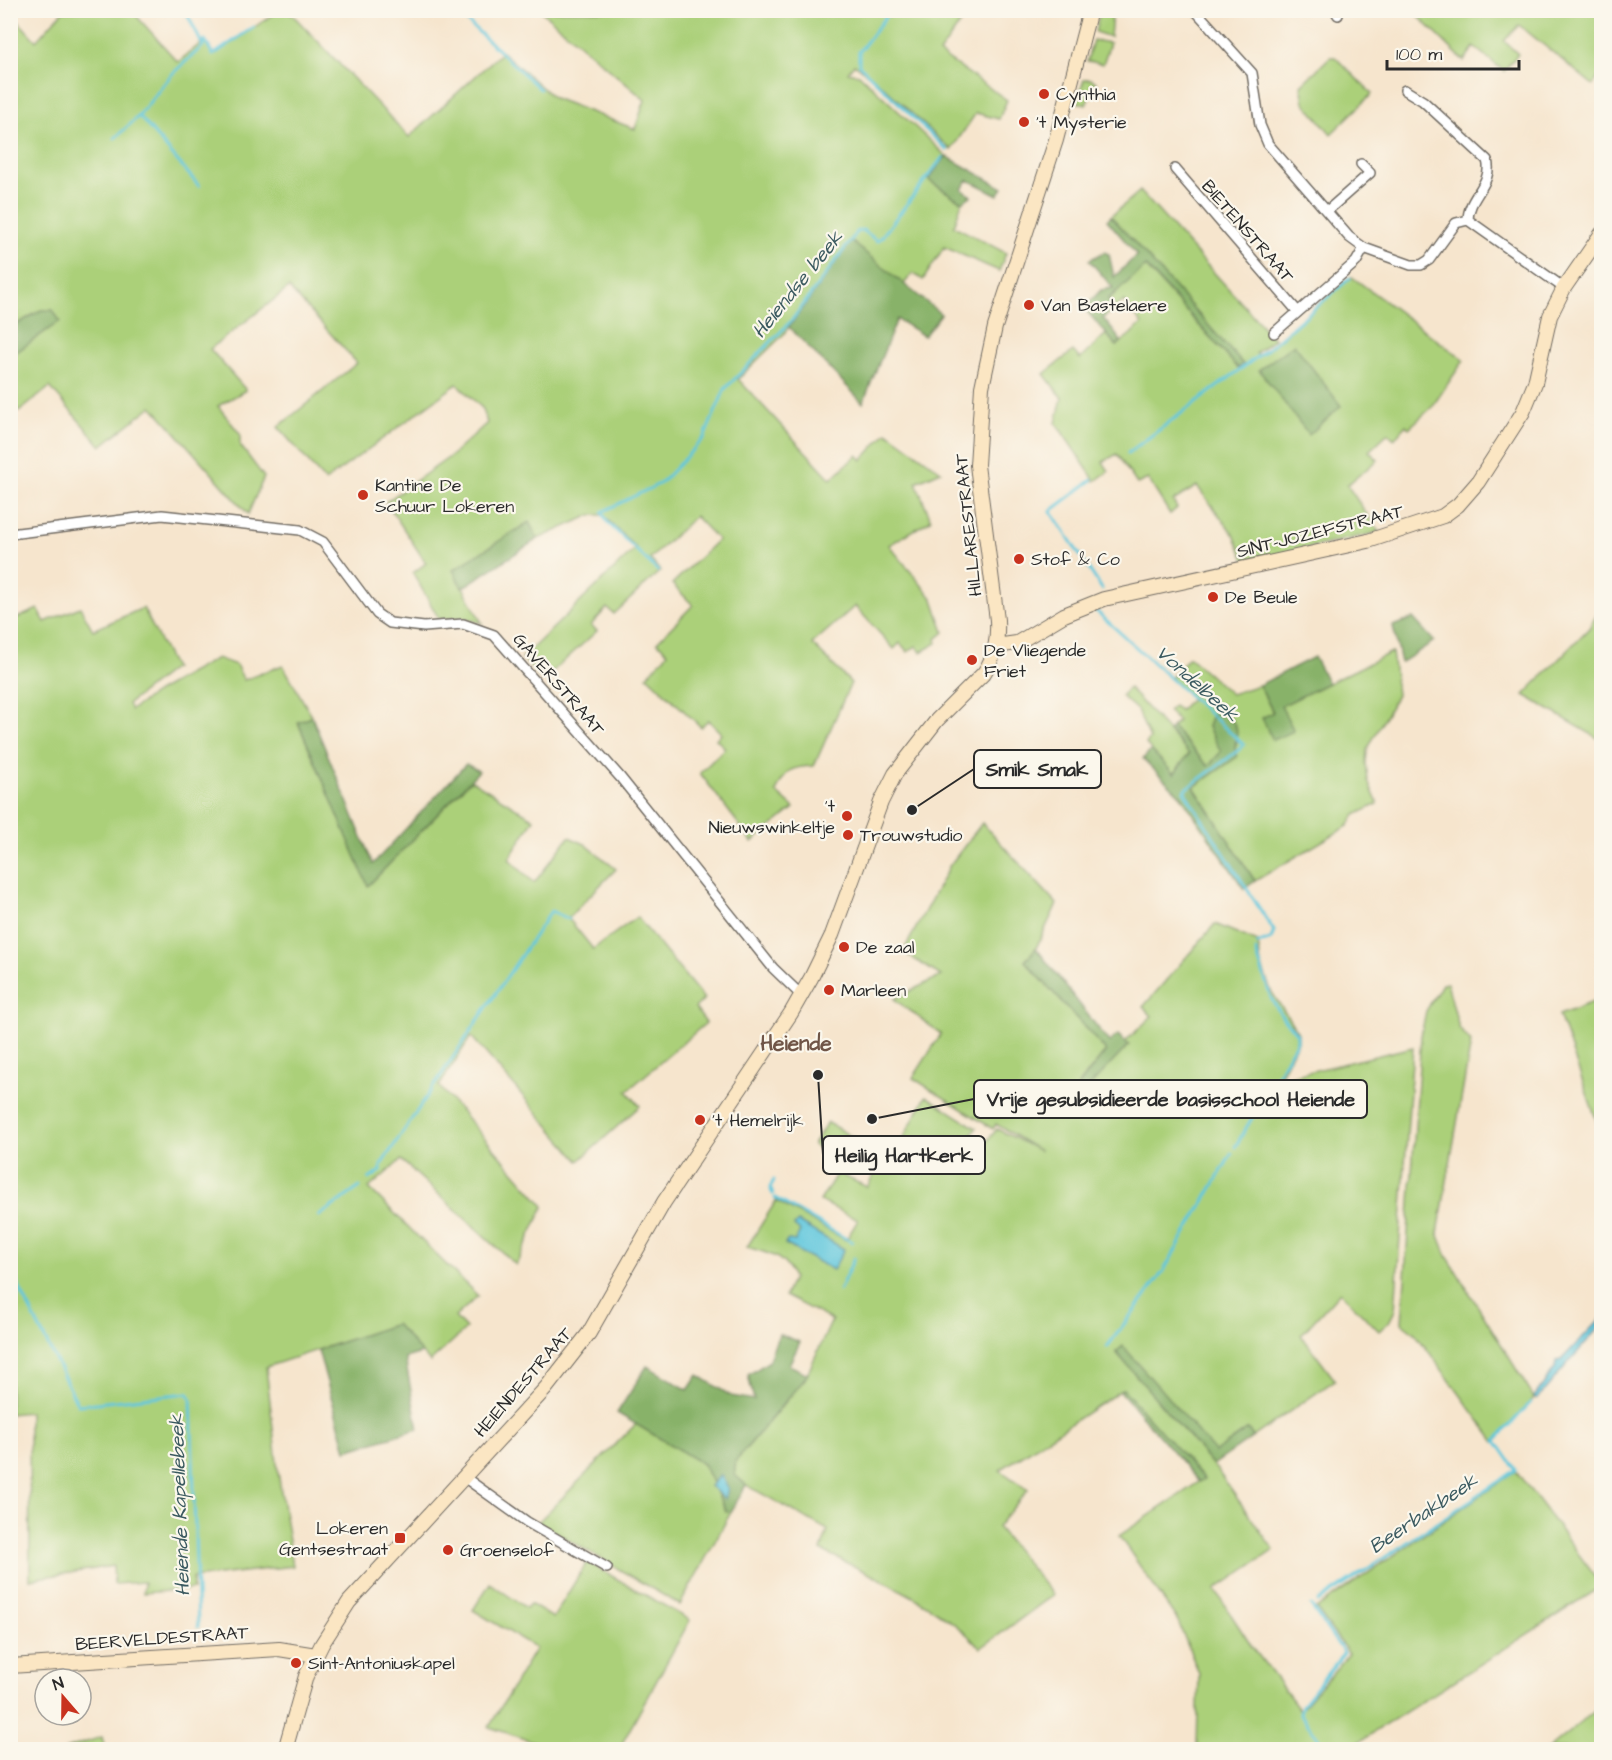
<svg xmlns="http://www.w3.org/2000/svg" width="1612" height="1760" font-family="'Architects Daughter',sans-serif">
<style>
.green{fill:#abd079;stroke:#6b7e52;stroke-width:1.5}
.forest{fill:#88b269;stroke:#5a6e4a;stroke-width:1.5}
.water{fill:#60c7dd;stroke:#467984;stroke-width:1.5}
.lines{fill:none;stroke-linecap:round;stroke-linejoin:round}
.stream{stroke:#60c7dd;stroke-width:3}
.street-casing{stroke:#726c64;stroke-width:12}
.secondary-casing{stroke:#726c64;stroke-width:16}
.street{stroke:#fff;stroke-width:9}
.secondary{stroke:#fbe6c3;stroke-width:14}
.poi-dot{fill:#c8321e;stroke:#fbf7ec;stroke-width:2}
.labels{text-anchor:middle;stroke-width:4.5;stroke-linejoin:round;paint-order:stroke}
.poi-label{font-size:18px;fill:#2b2b2b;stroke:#fbf7ec;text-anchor:start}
.street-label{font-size:18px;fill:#2b2b2b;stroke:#fbf7ec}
.water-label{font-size:20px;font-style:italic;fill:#3b5a60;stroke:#fbf7ec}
.quarter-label{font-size:21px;font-weight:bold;fill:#705547;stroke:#fbf7ec}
.leader{fill:none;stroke:#2b2b2b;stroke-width:2}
.callout-dot{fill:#2b2b2b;stroke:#fbf7ec;stroke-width:2}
.callout{fill:#fbf7ec;stroke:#2b2b2b;stroke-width:2}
.callout-label{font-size:20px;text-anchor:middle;font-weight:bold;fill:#2b2b2b}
</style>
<rect width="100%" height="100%" fill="#fbf7ec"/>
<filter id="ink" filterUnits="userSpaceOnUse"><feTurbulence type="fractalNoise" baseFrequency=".0167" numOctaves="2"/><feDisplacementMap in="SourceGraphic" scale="12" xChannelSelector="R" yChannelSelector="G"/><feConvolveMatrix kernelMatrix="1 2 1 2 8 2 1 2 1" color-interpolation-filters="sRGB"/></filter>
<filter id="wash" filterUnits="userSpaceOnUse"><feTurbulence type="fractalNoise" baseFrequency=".008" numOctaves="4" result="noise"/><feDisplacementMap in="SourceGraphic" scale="24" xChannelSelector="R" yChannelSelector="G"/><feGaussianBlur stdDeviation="1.35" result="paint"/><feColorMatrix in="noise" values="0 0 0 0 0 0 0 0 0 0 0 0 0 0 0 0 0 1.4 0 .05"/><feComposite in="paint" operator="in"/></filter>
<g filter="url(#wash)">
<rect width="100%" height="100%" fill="#f6e5cd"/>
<path class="green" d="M883,10L889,16L892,11H969L939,53L1007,100L999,119L976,113L951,150L883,86L854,64L848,72L860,75L946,156L929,180L962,202L954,226L1006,253L999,271L944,247L923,280L913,273L904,284L851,242L783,335L738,379L831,479L857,455L862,460L887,432L941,471L916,482L931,520L889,545L933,599L944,632L936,639L937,643L921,652L916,646L908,652L900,643L894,649L855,606L812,644L851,683L814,766C789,767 786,770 776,792L794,808L752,842L700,773L725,748L716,739L721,733L708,720L701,727L647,676L668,653L657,642L693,605L672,584L718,540L695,516L650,559L660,571L614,614L607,608L591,625L597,631L543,680L522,658L636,548L603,515H591L538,539L529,523L454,570L482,623L463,618L439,619L413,573L426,563L386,502L451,456L487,423L483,409L457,384L325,481L278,427L357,363L289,288L210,349L246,390L218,406L240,434V445L264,477L248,514L152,406L101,446L50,387L19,412L11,401V356L60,321L41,310L11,328L10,12L36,41L63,11H132L178,62L205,40L214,55L278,11H289L409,137L502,52L554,98L635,129L645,100L541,11Z
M1100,11L1112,15L1110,37L1095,32Z
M1413,11H1601V74L1593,85L1519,25L1504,41L1518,54L1504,71L1474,47L1464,61Z
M1093,40L1110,43L1103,64L1087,61Z
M1330,57H1335L1372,94L1331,134L1304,102L1301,85Z
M1084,79H1091L1096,82L1086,105L1077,102Z
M1140,191L1274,339L1256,353L1259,356L1352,277L1464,360L1432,407L1409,428L1406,425L1394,439L1388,433L1369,451L1378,460L1347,485L1379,532L1246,562L1234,535L1197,486L1173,501L1177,508L1170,514L1148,479L1137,484L1117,454L1103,462L1109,471L1095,481L1056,423L1062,398L1044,374L1073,351L1080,359L1106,334L1117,346L1142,324L1124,301L1115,308L1108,300L1145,266L1238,368L1243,365L1111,216Z
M80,607L93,630L143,608L174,668L128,704L131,710L157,692L217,658L236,665L244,680L283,665L312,717L298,723L369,885L471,780L534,819L509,859L534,883L569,837L585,844L616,869L568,918L593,949L637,917L704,999L695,1008L706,1023L627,1091L640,1106L579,1161L471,1036L439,1086L544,1206L516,1265L401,1160L369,1188L478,1296L455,1317L466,1329L430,1362L396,1324L266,1367L278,1472L293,1566L193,1578V1589L143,1593L144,1582L114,1584L113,1566L30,1579L29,1412L10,1414V621L38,609L45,622Z
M1601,608V740L1524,695L1589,628Z
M1392,652L1397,695L1367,750L1366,763L1368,781L1378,804L1355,815L1348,826L1255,881L1194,787C1212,774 1232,760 1238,739L1208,727L1221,752L1208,766L1172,727L1178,721L1168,711L1174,706L1180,710L1192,698L1171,678L1189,657L1231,694L1259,685L1273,713V740L1281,706Z
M1129,688L1189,754L1173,774L1146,744L1150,739L1137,710L1121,696Z
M982,823L1057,904L1036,948L1025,961L1106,1051L1078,1085L1085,1090L1129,1045L1125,1042L1152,1016L1143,1007L1215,924L1258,942L1261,964L1271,991L1298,1033V1041L1279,1079L1413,1047L1395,1310L1389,1322L1379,1331L1340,1292L1301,1335L1335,1380L1253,1437L1248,1429L1215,1453L1123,1347L1116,1352L1217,1470L1274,1550L1215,1590L1250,1644L1300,1710L1349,1654L1316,1609L1516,1471L1601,1584V1587L1348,1749H1200L1197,1746L1199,1674L1178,1621L1119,1536L1203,1479L1123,1389L1000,1470L1028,1490L997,1527L1053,1595L981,1648C938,1603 877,1578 821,1550L828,1530L746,1485L735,1475V1462L805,1379L832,1320L785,1296L793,1278C785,1255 768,1254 747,1247L776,1201L846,1240L858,1220L820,1201L837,1173L867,1187L885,1155L892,1159L926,1096L976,1128L968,1141L980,1150L997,1129L1040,1151L996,1124L993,1129L913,1078L941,1034L894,999L941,976L903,952L950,865Z
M1447,983L1459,1028L1471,1042L1438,1233L1447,1256L1534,1398L1495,1442L1415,1333L1402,1323L1421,1036L1426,1011L1442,984Z
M1601,999V1133L1559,1015Z
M827,1122L862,1143L848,1166L813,1145Z
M636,1424L703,1464L726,1511L731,1512L680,1605L538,1522Z
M587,1562L690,1620L619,1749H556L489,1727L536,1648L473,1610L490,1583L526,1608L530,1604L553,1618Z
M1601,1706V1749H1548Z
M102,1737L105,1749H65Z"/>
<path class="forest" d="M946,156L1003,188L998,195L968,180L962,189L971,196L962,202L928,180Z
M1111,216L1243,364V365L1238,368L1146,266L1108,299L1115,308L1103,318L1121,341L1117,346L1084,308L1101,290L1113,288L1089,260L1104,252L1109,254L1114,277L1137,255L1107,220Z
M851,241L941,314L924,336L897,319L863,403L789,327Z
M41,310H53L60,321L11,356V328Z
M1294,344L1341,406L1309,435L1259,370Z
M529,522L538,539L462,588L453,570Z
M1413,618L1434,641L1401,663L1393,626Z
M1314,657L1328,683L1281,706L1294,731L1273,740L1262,718L1273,712L1259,685Z
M1223,712C1249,732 1229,739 1237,757L1194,787L1255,881L1244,889L1181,796L1143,759L1151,750L1174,774L1189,754L1169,730L1172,727L1208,766L1221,752L1208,727L1212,714Z
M312,717L373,864L466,764L479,771L368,886L298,722Z
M1036,948L1109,1042L1118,1035L1129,1045L1086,1090L1078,1086L1106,1051L1025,961Z
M396,1324L422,1353L405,1358L418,1429L346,1450L318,1350Z
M779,1334L800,1342L789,1365L808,1374L735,1462V1475L746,1485L731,1512L726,1511L703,1464L617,1413L647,1366L688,1390L698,1375L731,1396L754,1400L748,1375L768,1362Z
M1123,1346L1215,1452L1248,1429L1253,1437L1213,1465L1116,1352Z
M1123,1389L1204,1479L1199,1482L1120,1391Z"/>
<path class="water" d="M798,1222L844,1249L833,1270L785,1244L788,1240L795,1241L800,1231L794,1226Z
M1601,1318V1325L1537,1399L1534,1397L1555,1368L1556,1361L1561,1360Z
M721,1475L728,1488L725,1499L710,1486Z"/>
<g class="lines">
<path class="stream" d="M185,10L203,46L171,75L139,116L199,186
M455,10L540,89
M881,10L886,16L859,52V65L947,150
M1488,14L1493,10
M203,45L205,40L213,55L254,27
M115,138L139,116
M1128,453L1265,351L1350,278
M1092,480L1051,511L1102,589
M658,571L608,523L602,512L661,483L704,438L725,389L792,320L857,232L863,230L877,241L880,239L943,157
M1095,610L1244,745C1241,750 1193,783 1184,791L1274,931L1271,939L1257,944
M1235,1147L1297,1041V1034L1283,1018L1271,998L1256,951
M369,1179L381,1171V1165L551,911L569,919
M773,1194L770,1188L774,1180
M775,1198L852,1242
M319,1216L360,1187
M10,1269L78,1405L188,1393L191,1398L198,1627
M839,1291L854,1258
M1107,1347L1163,1272L1232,1153
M1499,1437L1531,1402
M1318,1602L1516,1470L1496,1441L1497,1439
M1311,1606L1344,1653L1302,1705L1300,1714L1322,1743L1323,1750"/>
</g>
</g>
<g filter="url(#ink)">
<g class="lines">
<g class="street-casing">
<path id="street" d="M1195,10L1252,73L1260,125L1268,144L1349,237L1364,248L1411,265H1421L1429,260L1456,223L1468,220L1564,288
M1335,10L1338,15
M1405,90L1423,101L1487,160C1494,184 1468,196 1468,220
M1175,169L1298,312L1356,262L1364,248
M1327,211L1370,173L1361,164
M1274,333L1298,312
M10,534L162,515L300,530L323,542L377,614L390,623L424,627L463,624L494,635L620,777L773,968L801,995
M464,1477L527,1522L607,1568"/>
</g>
<g class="secondary-casing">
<path id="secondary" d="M996,646L1017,643L1064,615L1104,599L1368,541L1443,516L1458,505L1478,482L1523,412L1535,383L1550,316L1564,288L1602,233
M10,1666L279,1649L316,1655
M285,1750L306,1676L322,1644L349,1602L546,1388L589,1333L664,1202L791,1013L811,978L832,935L881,802L895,774L937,720L984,673C995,656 998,641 997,620L977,465L982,387L995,327L1056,140L1090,10"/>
</g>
<use href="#street" class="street"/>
<use href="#secondary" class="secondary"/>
</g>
</g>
<g class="poi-dot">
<circle cx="1044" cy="94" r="6"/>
<circle cx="1024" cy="122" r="6"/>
<circle cx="1029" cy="305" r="6"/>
<circle cx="363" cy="495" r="6"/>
<circle cx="1019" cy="559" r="6"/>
<circle cx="1213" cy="597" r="6"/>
<circle cx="972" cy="660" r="6"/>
<circle cx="847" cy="816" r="6"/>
<circle cx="848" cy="835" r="6"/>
<circle cx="844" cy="947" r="6"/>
<circle cx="829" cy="990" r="6"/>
<circle cx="700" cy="1120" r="6"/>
<rect x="394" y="1532" width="12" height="12" rx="3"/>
<circle cx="448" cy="1550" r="6"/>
<circle cx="296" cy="1663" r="6"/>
</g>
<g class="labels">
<g class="poi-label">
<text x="1056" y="100">Cynthia</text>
<text x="1036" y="128">'t Mysterie</text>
<text x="1041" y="311">Van Bastelaere</text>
<text x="375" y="491">Kantine De<tspan x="375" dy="21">Schuur Lokeren</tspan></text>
<text x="1031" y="565">Stof &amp; Co</text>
<text x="1225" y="603">De Beule</text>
<text x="984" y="656">De Vliegende<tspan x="984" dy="21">Friet</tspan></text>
<text x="835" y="812" text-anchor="end">'t<tspan x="835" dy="21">Nieuwswinkeltje</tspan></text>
<text x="860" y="841">Trouwstudio</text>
<text x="856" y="953">De zaal</text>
<text x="841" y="996">Marleen</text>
<text x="712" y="1126">'t Hemelrijk</text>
<text x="388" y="1534" text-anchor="end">Lokeren<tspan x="388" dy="21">Gentsestraat</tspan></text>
<text x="460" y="1556">Groenselof</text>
<text x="308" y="1669">Sint-Antoniuskapel</text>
</g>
<g class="street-label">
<text transform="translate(1248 231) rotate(49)" y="6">BIETENSTRAAT</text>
<text transform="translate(968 525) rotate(-96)" y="6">HILLARESTRAAT</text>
<text transform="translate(1320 531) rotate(-14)" y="6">SINT-JOZEFSTRAAT</text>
<text transform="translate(559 684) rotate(49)" y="6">GAVERSTRAAT</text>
<text transform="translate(523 1382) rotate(-49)" y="6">HEIENDESTRAAT</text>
<text transform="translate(162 1638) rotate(-4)" y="6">BEERVELDESTRAAT</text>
</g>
<g class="water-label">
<text transform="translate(797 284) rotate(-51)" y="7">Heiendse beek</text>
<text transform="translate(1198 683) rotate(42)" y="7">Vondelbeek</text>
<text transform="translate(179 1505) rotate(-92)" y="7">Heiende Kapellebeek</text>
<text transform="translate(1423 1513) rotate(-34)" y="7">Beerbakbeek</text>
</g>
<g class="quarter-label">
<text x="796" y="1050">Heiende</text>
</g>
</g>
<path class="leader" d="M912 810L974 769M872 1119L974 1099M818 1075L823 1155"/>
<g class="callout-dot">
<circle cx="912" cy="810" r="6"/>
<circle cx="872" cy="1119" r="6"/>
<circle cx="818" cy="1075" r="6"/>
</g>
<g class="callout">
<rect x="974" y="750" width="127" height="38" rx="6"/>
<rect x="974" y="1080" width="393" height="38" rx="6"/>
<rect x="823" y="1136" width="162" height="38" rx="6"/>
</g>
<g class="callout-label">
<text x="1037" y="776">Smik Smak</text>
<text x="1171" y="1106">Vrije gesubsidieerde basisschool Heiende</text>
<text x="904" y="1162">Heilig Hartkerk</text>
</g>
<rect width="1612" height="1760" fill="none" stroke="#fbf7ec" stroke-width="36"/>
<g transform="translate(63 1697) rotate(340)"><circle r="28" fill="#fbf7ec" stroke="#a8a59f" stroke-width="1.5"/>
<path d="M0-4.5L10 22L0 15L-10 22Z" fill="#c8321e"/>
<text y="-9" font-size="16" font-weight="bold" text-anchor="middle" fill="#2b2b2b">N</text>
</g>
<path d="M1387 60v9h132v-9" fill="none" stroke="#2b2b2b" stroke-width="3"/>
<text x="1396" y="60" font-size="18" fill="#2b2b2b" stroke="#fbf7ec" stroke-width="4.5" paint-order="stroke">100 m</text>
</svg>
